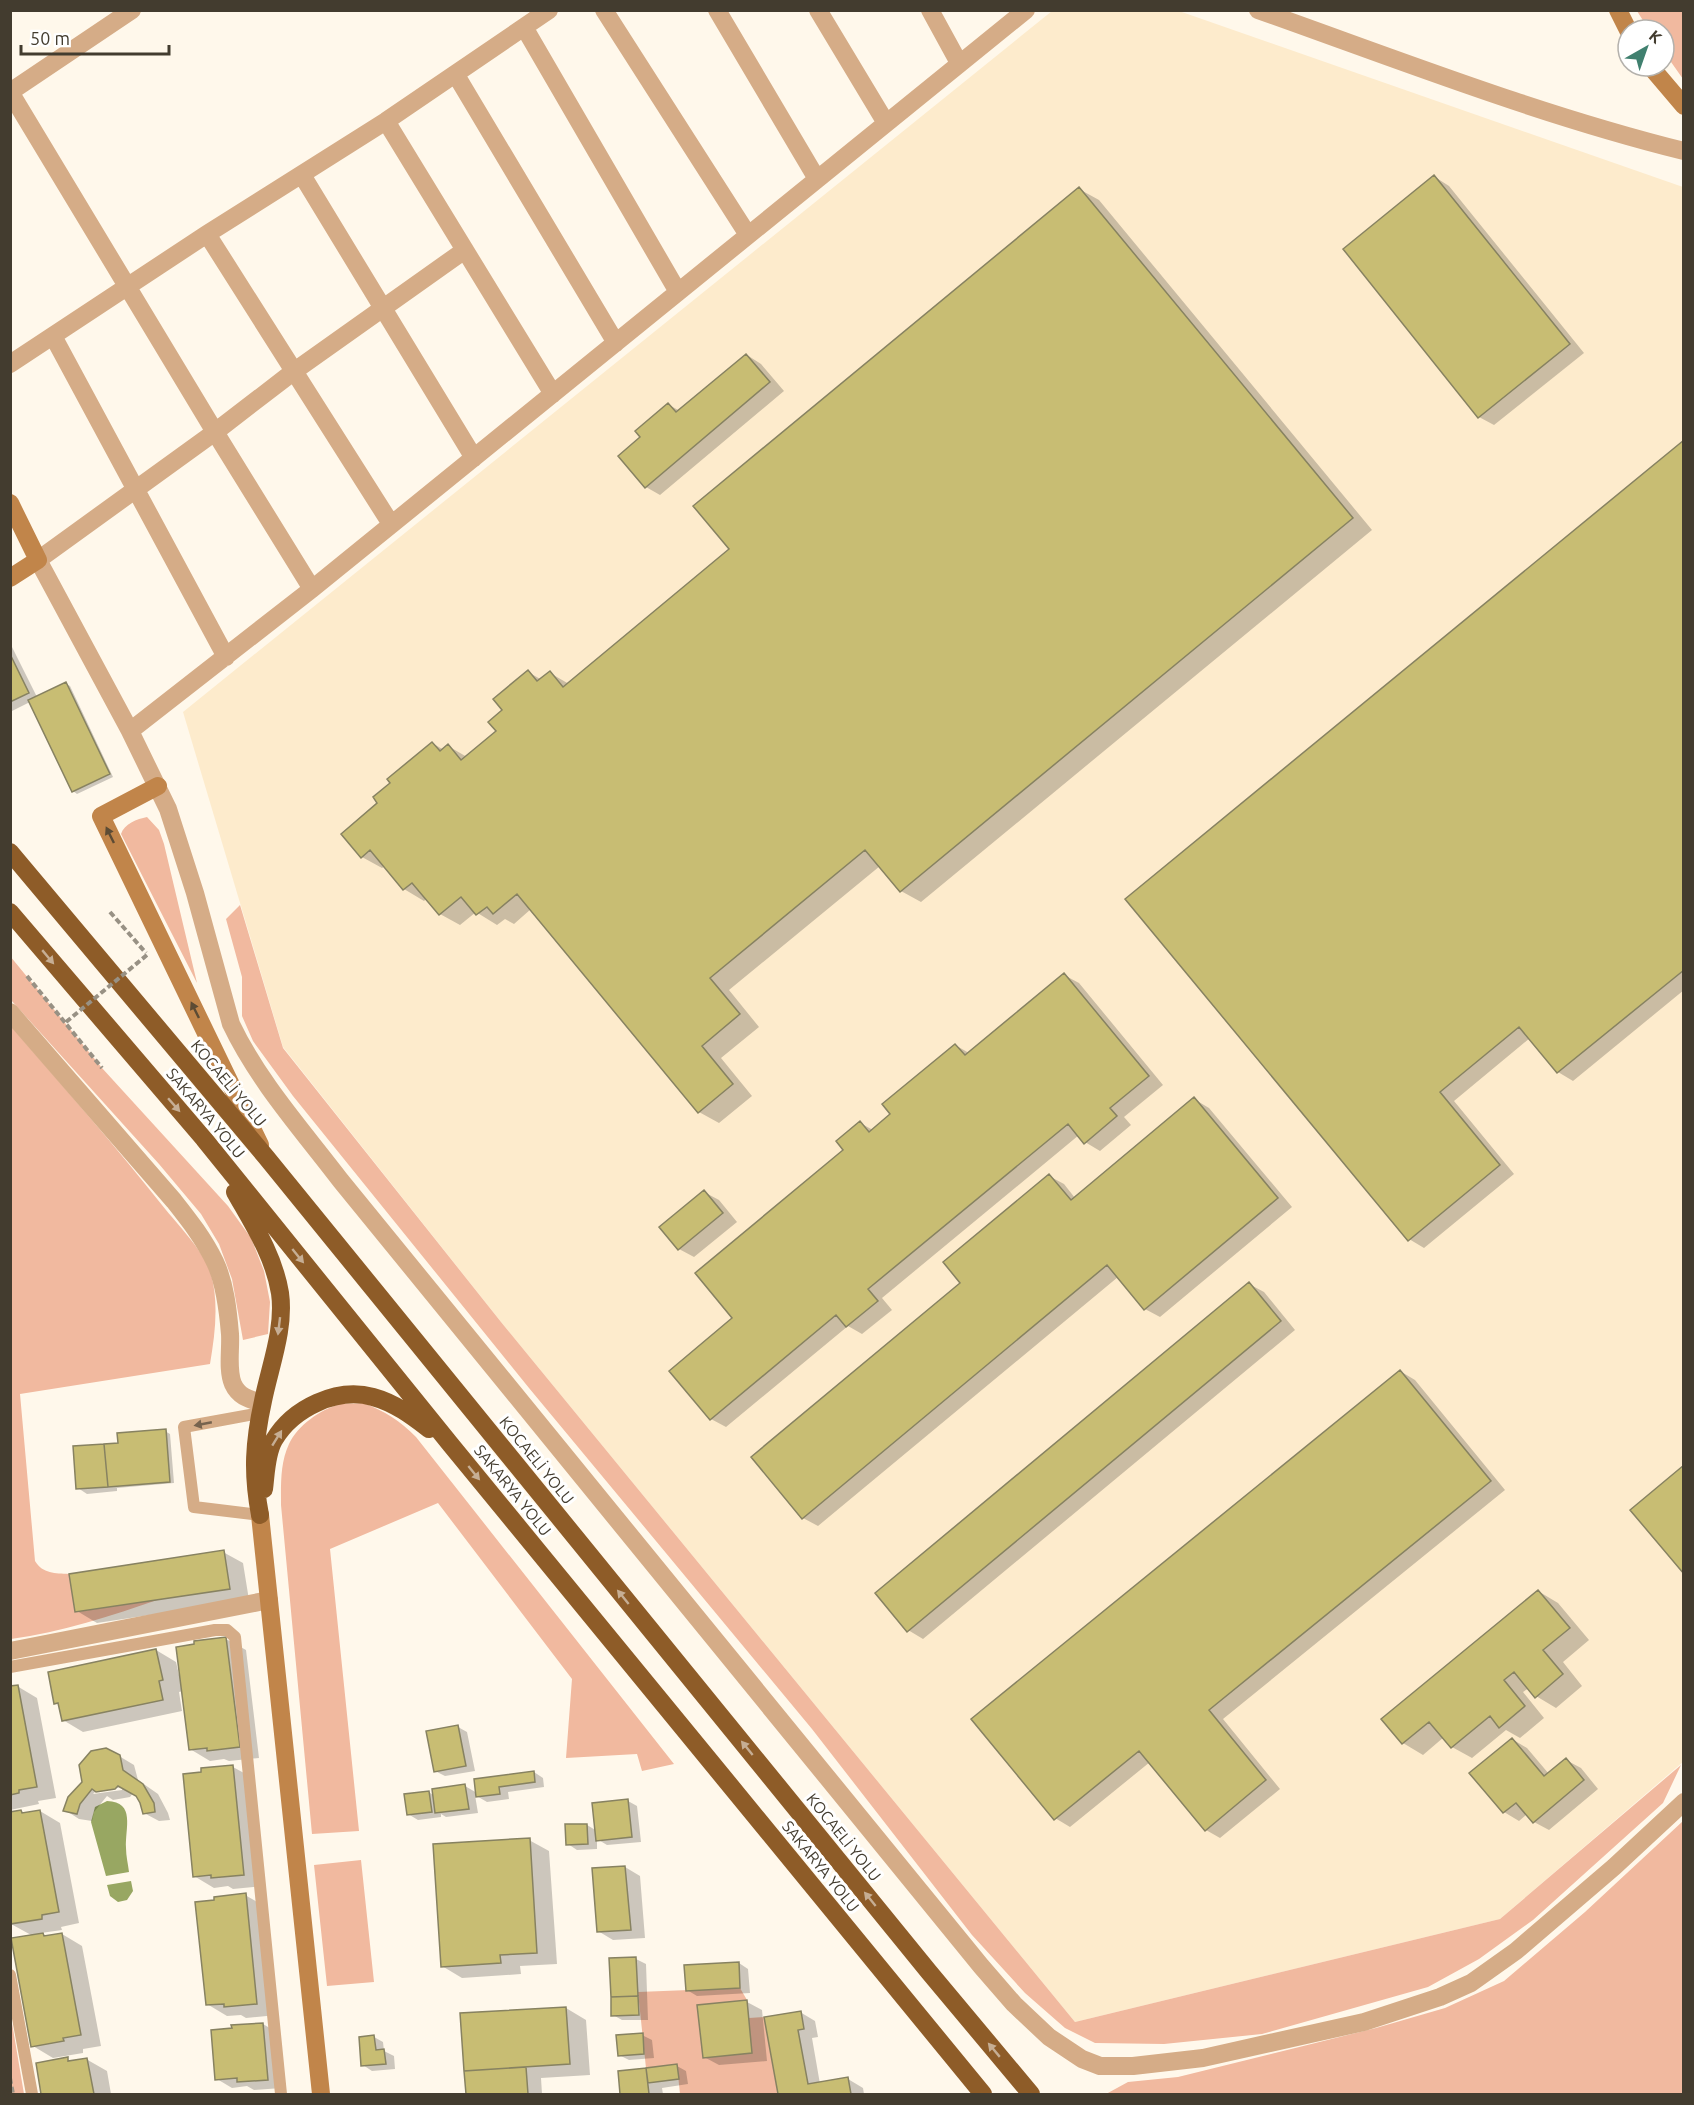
<svg xmlns="http://www.w3.org/2000/svg" width="1694" height="2105" font-family="Ubuntu,sans-serif">
<style>
.built{fill:#fdebcc}
.green{fill:#f1b99f}
.water{fill:#98a762}
.shadow{fill:#0003;fill-rule:evenodd}
.building{fill:#c8bd73;stroke:#878261;stroke-width:1.5}
.lines{fill:none;stroke-linecap:round;stroke-linejoin:round}
.path{stroke:#989184;stroke-width:4;stroke-dasharray:6 3;stroke-linecap:butt}
.lane{stroke:#d5ac87;stroke-width:12}
.street{stroke:#d5ac87;stroke-width:18}
.secondary{stroke:#c1854a;stroke-width:18}
.highway{stroke:#8e5c28;stroke-width:18}
.path-bridge{stroke:#989184;stroke-width:4;stroke-dasharray:6 3;stroke-linecap:butt}
.oneway{fill:#5c4b34}
.oneway2{fill:#c6ae94}
.oneway3{fill:#76634e}
.labels{text-anchor:middle;stroke-width:6;stroke-linejoin:round;paint-order:stroke}
.street-label{font-size:16px;fill:#433c2f;stroke:#fff}
</style>
<rect width="100%" height="100%" fill="#fff8eb"/>
<path class="built" d="M1052,11H1179L1683,187V1762L1500,1919L1075,2022L501,1322L283,1047L183,712Z"/>
<path class="green" d="M1637,11H1683V79L1664,52V30H1649Z
M147,817L159,830L164,844L197,983L121,834C124,824 137,819 147,817Z
M240,905L283,1048L501,1322L1075,2022L1500,1919L1681,1765L1663,1803L1533,1920L1479,1959L1428,1987L1262,2034L1164,2044L1095,2043L1065,2028L1025,1993L972,1935L812,1729L529,1388L293,1096L253,1041L242,1016V977L226,919Z
M10,956L102,1068L228,1206L251,1238L264,1271L270,1302L268,1334L243,1340L232,1279L219,1244L201,1214L159,1164L11,1000Z
M10,1025C63,1086 116,1147 166,1210C180,1227 205,1253 211,1274C219,1304 215,1334 210,1364L20,1394L35,1561C43,1574 55,1573 69,1574L76,1612L160,1599C111,1616 62,1632 11,1639Z
M363,1403C385,1411 400,1421 416,1437L674,1764L642,1771L637,1754L566,1758L572,1679L438,1503L330,1549L359,1831L312,1834L281,1505C281,1485 280,1463 289,1444C298,1425 320,1410 340,1404C347,1403 356,1404 363,1403Z
M1683,1821V2094H1106L1128,2082L1178,2077L1376,2028L1445,2008L1504,1981L1585,1912Z
M361,1860L374,1982L327,1986L314,1865Z
M740,1988L747,2000L749,2018L764,2017L778,2094H680L677,2065L646,2068L638,1992Z
M11,2017L24,2094H11Z"/>
<path class="water" d="M107,1801C136,1802 125,1828 126,1848C126,1856 128,1864 129,1872L106,1876L91,1822L95,1807Z
M131,1881L133,1891L127,1900L118,1902L110,1896L107,1885Z"/>
<path class="shadow" d="M1435,177L1449,186L1584,353L1494,425L1479,417Z
M1079,189L1099,200L1372,530L921,902L901,891L880,866L729,990L759,1027L721,1058L752,1096L719,1123L699,1112L531,909L514,924L505,919L497,925L476,912L460,925L440,914L427,898L424,901L404,889L385,866L382,868L362,857L380,803L432,743L444,750L448,746L467,757L498,731L504,710L528,672L542,680L550,673L569,684L731,550Z
M747,355L761,364L784,391L660,495L646,487L642,438L669,405L680,411Z
M1684,442V990L1573,1081L1558,1072L1530,1038L1454,1101L1514,1174L1424,1248L1409,1239L1128,899Z
M10,643L37,697L66,684L70,686L113,777L77,794L73,791L30,702L10,712Z
M1064,975L1079,983L1163,1085L1124,1117L1131,1125L1100,1151L1085,1142L1079,1135L882,1298L892,1310L862,1334L848,1326L726,1427L711,1419L734,1318L845,1150L860,1123L873,1130L892,1115L955,1045L969,1053Z
M1194,1099L1209,1108L1292,1207L1160,1317L1145,1309L1118,1277L818,1526L803,1518L962,1283L1049,1176L1064,1184L1075,1198Z
M704,1192L719,1200L737,1222L694,1257L679,1249Z
M1249,1284L1264,1292L1295,1330L923,1639L908,1630Z
M1400,1371L1415,1380L1505,1490L1223,1719L1280,1789L1220,1838L1206,1830L1150,1762L1070,1827L1055,1818Z
M165,1431L170,1434L174,1483L117,1488V1491L87,1494L78,1488L119,1444Z
M223,1552L243,1563L249,1600L97,1623L77,1611Z
M1538,1591L1558,1603L1589,1640L1563,1662L1582,1686L1556,1708L1536,1696L1529,1688L1523,1692L1544,1718L1520,1738L1506,1730L1472,1758L1452,1747L1444,1737L1423,1755L1403,1743Z
M226,1639L246,1650L259,1758L229,1761L224,1759L210,1761L190,1749L183,1691L179,1692L182,1711L83,1732L63,1720L59,1705L56,1703L156,1650L176,1662L179,1675Z
M17,1686L37,1698L56,1798L38,1801L39,1804L10,1810V1688Z
M458,1727L467,1732L475,1771L445,1776L435,1771Z
M1512,1739L1527,1748L1549,1774L1566,1760L1581,1768L1598,1789L1549,1830L1534,1822L1527,1814L1519,1821L1504,1812L1471,1774Z
M119,1756L134,1765L138,1780L158,1794L168,1813L170,1820L159,1821L144,1813L142,1802L133,1793L130,1797L113,1800L107,1796L94,1812L92,1821L79,1819L65,1810ZM122,1787V1790L93,1794L97,1790Z
M233,1767L253,1778L264,1886L233,1889L228,1886L214,1888L194,1876Z
M534,1772L543,1778L544,1787L508,1792L509,1799L487,1802L475,1795L478,1813L446,1817L441,1814V1817L418,1820L408,1814L429,1792L434,1796L465,1786L477,1793Z
M628,1801L637,1806L641,1842L607,1845L597,1839V1849L577,1850L568,1844L587,1825L597,1831Z
M21,1811L26,1814L40,1811L60,1823L79,1923L61,1927L62,1930L41,1933L47,1937L62,1934L82,1946L101,2046L83,2049V2053L53,2058L33,2046V1936L11,1924Z
M529,1840L549,1851L557,1964L520,1966L521,1974L462,1978L442,1966Z
M625,1867L640,1876L645,1938L613,1940L598,1931Z
M245,1895L266,1907L277,2015L246,2018L241,2015L227,2016L207,2004Z
M636,1959L646,1964L648,2020H622L613,2015Z
M739,1963L748,1969L750,1993L697,1996L687,1990Z
M747,2002L762,2010L767,2061L719,2065L704,2057Z
M566,2008L586,2020L590,2075L541,2078L542,2094H467L462,2015Z
M800,2012L815,2021L818,2037L812,2038L820,2084L848,2079L863,2088L864,2094H779L766,2018Z
M263,2024L278,2033L282,2088L254,2090L247,2086L232,2088L217,2079Z
M642,2035L652,2040L654,2058L629,2060L619,2055Z
M374,2037L383,2042L384,2051L394,2056L395,2069L372,2071L363,2065Z
M67,2059L72,2062L86,2059L107,2071L111,2094H43L37,2065Z
M677,2066L686,2071L688,2084L662,2088L663,2094H622L619,2072Z"/>
<path class="building" d="M1434,175L1570,344L1478,418L1343,249Z
M1079,187L1353,518L900,892L865,850L710,978L740,1014L702,1046L733,1084L698,1113L517,894L493,914L487,907L476,915L461,897L439,915L412,883L403,890L370,850L361,858L341,834L377,803L373,797L390,783L387,779L432,742L440,751L448,744L461,760L496,731L488,722L502,710L493,699L528,670L537,681L550,671L563,687L729,549L693,506Z
M746,354L770,382L645,488L618,456L640,437L635,431L668,403L676,412Z
M1684,440V970L1557,1073L1519,1027L1440,1092L1500,1165L1408,1241L1125,899Z
M10,654L29,693L10,702Z
M66,682L110,774L72,792L28,700Z
M1064,973L1149,1076L1110,1108L1117,1116L1084,1144L1068,1124L868,1289L878,1301L846,1327L836,1315L710,1420L669,1371L732,1318L695,1273L843,1150L836,1141L860,1121L869,1132L890,1114L882,1104L955,1044L965,1055Z
M1194,1097L1278,1198L1144,1310L1107,1265L802,1519L751,1457L960,1283L943,1262L1049,1174L1071,1200Z
M704,1190L723,1213L678,1250L659,1227Z
M1249,1282L1281,1321L907,1632L875,1593Z
M1400,1370L1491,1481L1209,1710L1266,1780L1205,1831L1139,1751L1054,1820L971,1719Z
M166,1429L170,1482L108,1487L104,1444L118,1443L117,1433Z
M104,1444L108,1487L76,1489L73,1446Z
M1684,1465V1574L1630,1510Z
M224,1550L230,1589L75,1612L69,1574Z
M1538,1590L1570,1628L1543,1650L1563,1674L1535,1698L1514,1672L1504,1680L1525,1706L1499,1728L1490,1716L1451,1748L1429,1722L1402,1744L1381,1719Z
M226,1637L240,1747L207,1751V1748L189,1750L176,1647L194,1644V1641Z
M156,1649L163,1680L159,1681L163,1700L62,1721L58,1703L54,1704L48,1672Z
M18,1685L37,1787L19,1790V1793L10,1795V1686Z
M458,1725L466,1766L434,1772L426,1731Z
M1512,1738L1544,1776L1566,1758L1584,1780L1533,1823L1516,1803L1503,1813L1469,1773Z
M106,1748L120,1755L123,1770L143,1784L154,1803L155,1812L143,1814L140,1803L136,1796L118,1786L115,1789L96,1792L92,1789L80,1804L77,1814L63,1811L68,1797L82,1782L79,1765L91,1751Z
M233,1765L244,1875L211,1878V1875L193,1877L183,1774L201,1772V1768Z
M534,1771L535,1782L499,1787L500,1794L476,1797L474,1779Z
M465,1784L469,1809L435,1813L432,1789Z
M429,1791L432,1812L407,1815L404,1794Z
M628,1799L632,1837L596,1841L592,1803Z
M21,1810L22,1813L40,1810L59,1912L42,1915V1919L10,1924V1812Z
M565,1824H587L588,1844L566,1845Z
M530,1838L537,1953L500,1955L501,1963L441,1967L433,1844Z
M625,1866L631,1930L597,1932L592,1868Z
M246,1893L257,2004L224,2007V2004L206,2005L195,1902L214,1900V1897Z
M43,1933L44,1936L62,1933L81,2035L63,2038L64,2041L31,2047L11,1938Z
M636,1957L638,1996L611,1997L609,1958Z
M739,1962L740,1988L686,1991L684,1965Z
M638,1996L639,2015L611,2016V1997Z
M747,2000L752,2053L703,2058L697,2005Z
M566,2007L570,2064L464,2071L460,2013Z
M801,2011L804,2029L798,2030L808,2084L848,2077L851,2094H778L764,2017Z
M263,2023L268,2080L237,2082V2078L215,2080L211,2030L232,2028L231,2025Z
M643,2033L644,2054L618,2056L616,2035Z
M374,2035L376,2050L384,2049L386,2064L361,2066L359,2037Z
M68,2057V2061L87,2058L94,2094H41L36,2063Z
M677,2064L679,2079L648,2083L646,2068Z
M526,2067L528,2094H466L464,2071Z
M646,2068L649,2094H620L618,2071Z"/>
<g class="lines">
<path class="path" d="M110,912L146,953
M27,976L102,1068
M10,2078L13,2094"/>
<path class="lane" d="M260,1515L194,1507L184,1427L260,1413
M10,1667L215,1630H227L235,1637L281,2094
M10,1975L32,2094"/>
<path class="street" d="M604,10L748,235
M717,10L817,179
M818,10L886,123
M930,10L959,63
M1258,10C1399,60 1539,115 1684,151
M524,27L678,292
M456,75L616,343
M10,92L215,432L312,589
M10,92L132,10
M386,121L553,394
M302,175L474,458
M207,234L391,524
M465,250L293,372L215,432L38,560L130,731L168,809L195,893L231,1024C258,1081 303,1131 341,1181L981,1966L1014,2004L1049,2037L1082,2059L1100,2066H1133L1203,2058L1364,2022L1440,1997L1471,1983L1516,1951L1614,1867L1684,1802
M53,336L226,657
M10,364L207,234L386,121L549,10
M130,731L312,589L1026,10
M10,1012L174,1201C189,1220 204,1239 215,1262C225,1283 228,1310 230,1334C231,1349 227,1370 233,1384C239,1397 249,1399 262,1403
M10,1651L269,1600"/>
<path class="secondary" d="M1618,10L1628,30
M1650,66L1684,106
M10,503L38,560L10,578
M158,786L101,816L260,1145
M260,1515L321,2094"/>
<path class="highway" d="M10,852L266,1157L929,1972L1031,2094
M10,912L204,1139L451,1445L983,2094
M235,1192C253,1224 274,1256 280,1293C285,1329 270,1366 263,1401C254,1442 252,1473 260,1515
M264,1489C266,1474 266,1454 274,1440C293,1408 337,1387 373,1397C395,1403 412,1416 429,1429"/>
<path class="path-bridge" d="M66,1022L147,955"/>
</g>
<defs><path id="oneway-solid" d="M-6-.8H1V-3.2L6.5 0L1 3.2V.8H-6Z" transform="scale(1.5)"/></defs>
<g class="oneway">
<use href="#oneway-solid" transform="translate(110 835) rotate(-116)"/>
<use href="#oneway-solid" transform="translate(195 1010) rotate(-116)"/>
</g>
<g class="oneway2">
<use href="#oneway-solid" transform="translate(48 957) rotate(50)"/>
<use href="#oneway-solid" transform="translate(174 1105) rotate(49)"/>
<use href="#oneway-solid" transform="translate(298 1256) rotate(51)"/>
<use href="#oneway-solid" transform="translate(279 1326) rotate(97)"/>
<use href="#oneway-solid" transform="translate(277 1438) rotate(-58)"/>
<use href="#oneway-solid" transform="translate(474 1473) rotate(51)"/>
<use href="#oneway-solid" transform="translate(623 1597) rotate(-129)"/>
<use href="#oneway-solid" transform="translate(747 1748) rotate(-129)"/>
<use href="#oneway-solid" transform="translate(870 1899) rotate(-129)"/>
<use href="#oneway-solid" transform="translate(994 2050) rotate(-130)"/>
</g>
<use class="oneway3" href="#oneway-solid" transform="translate(203 1424) rotate(169)"/>
<g class="labels">
<g class="street-label">
<text transform="translate(229 1083) rotate(50)" y="6">KOCAELİ YOLU</text>
<text transform="translate(206 1113) rotate(50)" y="6">SAKARYA YOLU</text>
<text transform="translate(537 1460) rotate(51)" y="6">KOCAELİ YOLU</text>
<text transform="translate(513 1490) rotate(51)" y="6">SAKARYA YOLU</text>
<text transform="translate(844 1837) rotate(51)" y="6">KOCAELİ YOLU</text>
<text transform="translate(821 1866) rotate(51)" y="6">SAKARYA YOLU</text>
</g>
</g>
<rect width="1694" height="2105" fill="none" stroke="#433c2f" stroke-width="24"/>
<g transform="translate(1646 48) rotate(40)"><circle r="28" fill="#ffffff" stroke="#b4b1ac" stroke-width="1.5"/>
<path d="M0-4.5L10 22L0 15L-10 22Z" fill="#40806f"/>
<text y="-9" font-size="16" font-weight="bold" text-anchor="middle" fill="#433c2f">K</text>
</g>
<path d="M21 45v9h148v-9" fill="none" stroke="#433c2f" stroke-width="3"/>
<text x="30" y="45" font-size="18" fill="#433c2f" stroke="#ffffff" stroke-width="4.5" paint-order="stroke">50 m</text>
</svg>
